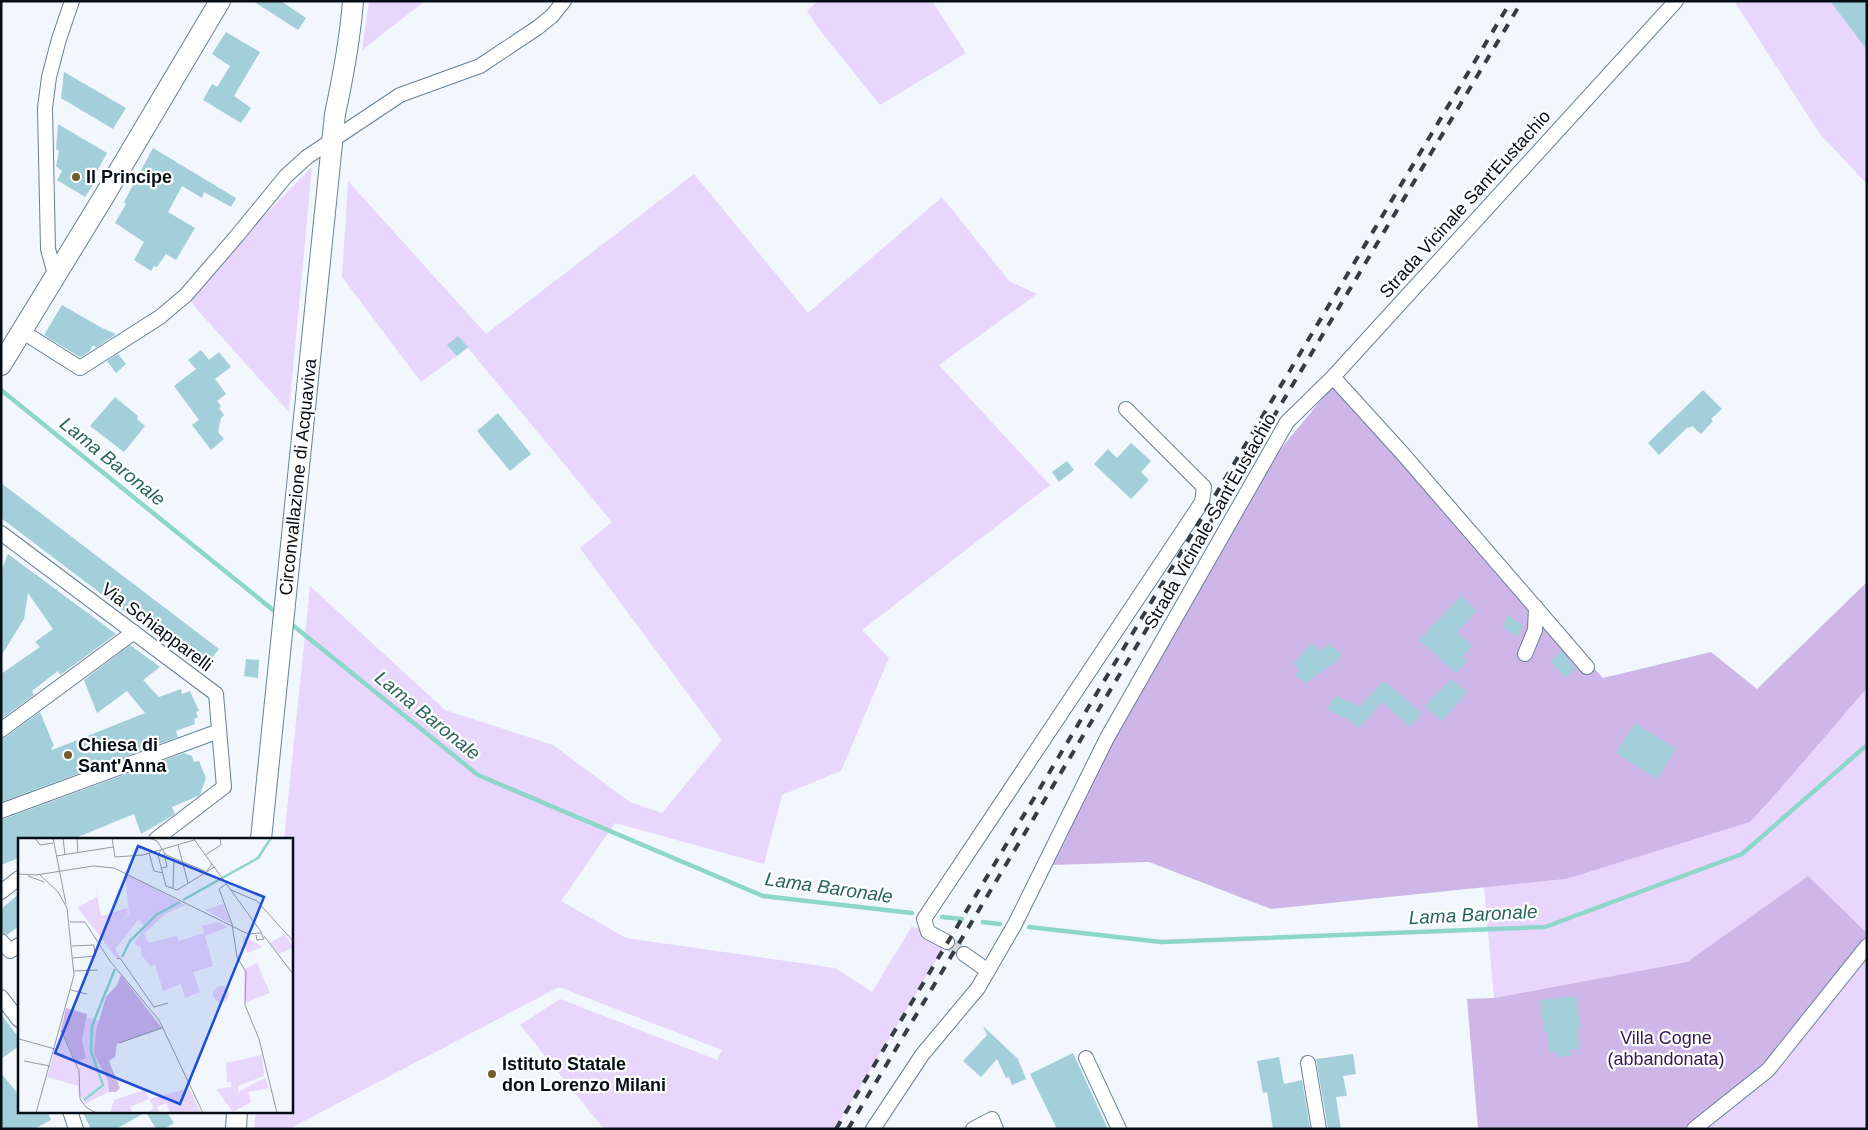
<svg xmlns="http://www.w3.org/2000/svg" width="1868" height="1130" font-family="Helvetica,sans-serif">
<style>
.green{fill:#e9d6fc}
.forest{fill:#cfb6e8}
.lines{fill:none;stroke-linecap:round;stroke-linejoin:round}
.stream{stroke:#8cd6ca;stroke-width:4.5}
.building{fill:#a3cfda}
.street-tunnel{stroke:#ced4da;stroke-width:14;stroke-dasharray:14 7;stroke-linecap:butt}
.street-casing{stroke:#658098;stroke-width:16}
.secondary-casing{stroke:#658098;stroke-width:22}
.street{stroke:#fff;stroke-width:14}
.secondary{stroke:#fff;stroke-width:20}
.rail{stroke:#343d44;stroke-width:4;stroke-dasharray:9 9;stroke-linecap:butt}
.poi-dot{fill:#705f2d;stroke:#fff;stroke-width:2}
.labels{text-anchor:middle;stroke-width:4.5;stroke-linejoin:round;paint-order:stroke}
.poi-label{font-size:18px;font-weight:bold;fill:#050e16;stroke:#fff;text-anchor:start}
.street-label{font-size:18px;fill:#050e16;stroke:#fff}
.park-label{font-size:18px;fill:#391651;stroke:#fff}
.water-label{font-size:19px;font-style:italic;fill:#28645c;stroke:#fff}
.inset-river{fill:none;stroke:#8cd6ca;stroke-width:2.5}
.inset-road{fill:none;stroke:#939aa0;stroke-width:1}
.view{fill:#1d4ed8;fill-opacity:0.15;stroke:#1d4ed8;stroke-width:2.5}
.inset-edge{fill:none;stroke:#050e16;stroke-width:2.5}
</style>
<rect width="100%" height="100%" fill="#f1f7fc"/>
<path class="green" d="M369,1H425L362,50Z
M818,1H932L966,53L880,105L819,29L807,11Z
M1734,1H1867V184L1820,134Z
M312,167L289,412L201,314L186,295Z
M694,174L808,313L942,197L1009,281L1037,294L939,365L1050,485L862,630L889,658L841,771L782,795L764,864L615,823L561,901L626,938L835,968L872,992L912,926L947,942L835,1129H604L520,1025L560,999L717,1060L722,1050L559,987L289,1129H254L256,1111H291V839H284L310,586L445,710L553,745L630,802L662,813L722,740L580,548L612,522L468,348L421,382L342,277L348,181L486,334Z
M1867,688V933L1808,876L1687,962L1494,998L1484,887L1566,879L1781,788Z
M1867,947V1129H1701Z"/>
<path class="forest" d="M1336,382L1603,678L1711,652L1757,689L1867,582V688L1781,788L1750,822L1566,879L1271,909L1149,862L1053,865L1068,835L1085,789L1274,457Z
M1808,876L1867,933V947L1781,1054L1701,1129H1478L1467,999L1494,998L1687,962Z"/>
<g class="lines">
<path class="stream" d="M1,390L278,614
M290,623L478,775L763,896L912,913
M942,917L962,919
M983,922L1000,924
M1029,927L1161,942L1545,927L1742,854L1867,745"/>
</g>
<path class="building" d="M253,1H281L306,18L298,30Z
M1830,1H1867V50Z
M226,32L260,52L234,96L251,108L241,123L203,100L212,84L217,87L230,66L212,54Z
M64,72L126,108L113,129L61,98Z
M58,124L107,153L94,177L97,179L85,197L57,180L62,171L56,166L59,151L56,149Z
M153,148L236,198L231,207L204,192L202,198L182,186L168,212L195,228L176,260L166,254L157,267L154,266L151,271L134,260L144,242L115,223L126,204L124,202Z
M62,305L102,328L116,334L96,348L93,345L90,351L81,357L78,356L44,335Z
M458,336L468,347L457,356L447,345Z
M201,350L209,360L219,352L231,367L215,379L226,394L217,401L221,406L219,408L224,415L221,418L218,432L224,439L211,450L192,425L199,420L174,386L196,369L188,360Z
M118,354L126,364L116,373L107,361Z
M1703,390L1722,409L1711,419L1713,421L1701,434L1692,426L1689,428L1688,427L1659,455L1648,443Z
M115,397L138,416L137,419L145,426L124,452L90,426Z
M498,413L531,454L510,471L477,431Z
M1131,443L1151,461L1141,472L1149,480L1131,499L1094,464L1108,449L1117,458Z
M1067,461L1074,470L1059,482L1052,472Z
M1,483L219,649L202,670L1,518Z
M8,554L116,634L60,675L58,671L32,691L34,695L1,719V674L40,647L35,642L53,629L28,593L24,619L1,656V572Z
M1461,596L1477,611L1457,632L1472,646L1462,657L1467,661L1456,673L1419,640Z
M1508,615L1523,626L1517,637L1502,626Z
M1311,643L1321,650L1329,643L1342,655L1330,667L1329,666L1306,683L1295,675L1300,670L1293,664Z
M130,645L160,667L143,680L159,697L181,689L182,694L190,691L199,711L196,712L198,717L194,719L195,724L176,731L178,737L1,802V739L6,737L40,712L54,746L51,748L52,750L145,713L127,691L97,713L84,680Z
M1562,651L1576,669L1565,678L1550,661Z
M246,659L259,660L258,678L244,676Z
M1451,679L1467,692L1442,721L1425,706Z
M1384,681L1422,713L1410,727L1382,702L1359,728L1349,720L1326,709L1336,696L1360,706Z
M1635,723L1676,749L1657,779L1616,753Z
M184,753L192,756L194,762L199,761L206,778L200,795L172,807L175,814L155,826L141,834L134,814L73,839H19V858L1,865V820Z
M19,894V926L7,935L1,932V909Z
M1576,996L1580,1028H1577L1579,1049L1570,1050L1571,1056L1558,1057V1052L1549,1053L1547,1032H1544L1540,1000Z
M1,1014L19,1038V1046L1,1059Z
M983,1026L1018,1059L1026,1079L1012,1085L1009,1077L1006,1078L997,1059L981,1077L963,1061L987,1035Z
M1073,1053L1108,1129H1057L1030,1074Z
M1353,1054L1356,1074L1343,1076L1347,1096L1336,1097L1341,1129H1328L1316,1059Z
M1279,1057L1284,1084L1302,1080L1310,1129H1273L1267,1092L1263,1093L1257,1061Z
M1,1073L19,1095V1111H47L51,1120L34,1129H1Z
M82,1111H166L174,1123L164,1129H156L146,1112L116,1129H91Z"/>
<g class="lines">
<path class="street-tunnel" d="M947,942L964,954"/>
<g class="street-casing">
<path id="street" d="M56,278L48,249L45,108L49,77L59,39L72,1
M23,332L80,368L160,317L186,295L236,237L286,176L307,157L400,95L480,66L537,28L552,16L564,1
M1333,377L1403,454L1587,667
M1,533L216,694L224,787L156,839
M1525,654L1535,630L1536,607
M1,730L134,632
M1,811L219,731
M1,892L19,878
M1,941L10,951L19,945
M947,942L928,932L924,919L1202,502L1204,487L1126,409
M964,954L988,971
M1,997L19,1020
M1086,1058L1119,1129
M1308,1063L1319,1129
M70,1111L76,1129
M873,1129L922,1055L978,988L1015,924L1107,738L1287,422L1333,377L1676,1
M973,1129L992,1119L996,1129
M1694,1129L1768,1070L1867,946"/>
</g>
<g class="secondary-casing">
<path id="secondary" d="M1,365L103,198L220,1
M261,839L335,114C343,77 350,40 353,1
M236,1129L237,1111"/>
</g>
<use href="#street" class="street"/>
<use href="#secondary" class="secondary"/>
<path class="rail" d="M836,1129L1511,1
M848,1129L1522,1"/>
</g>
<g class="poi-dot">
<circle cx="76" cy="177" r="5"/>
<circle cx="68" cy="755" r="5"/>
<circle cx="492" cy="1074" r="5"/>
</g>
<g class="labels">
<g class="poi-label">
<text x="86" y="183">Il Principe</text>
<text x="78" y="751">Chiesa di<tspan x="78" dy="21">Sant'Anna</tspan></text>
<text x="502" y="1070">Istituto Statale<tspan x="502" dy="21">don Lorenzo Milani</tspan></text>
</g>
<g class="street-label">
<text transform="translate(1465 204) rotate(-48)" y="6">Strada Vicinale Sant'Eustachio</text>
<text transform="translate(298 477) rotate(-84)" y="6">Circonvallazione di Acquaviva</text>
<text transform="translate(1210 521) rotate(-60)" y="6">Strada Vicinale Sant'Eustachio</text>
<text transform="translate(157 627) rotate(37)" y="6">Via Schiapparelli</text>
</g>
<g class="park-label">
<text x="1666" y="1044">Villa Cogne<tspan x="1666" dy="21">(abbandonata)</tspan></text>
</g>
<g class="water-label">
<text transform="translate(113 461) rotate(39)" y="7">Lama Baronale</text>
<text transform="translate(428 715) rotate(39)" y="7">Lama Baronale</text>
<text transform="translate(829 887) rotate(8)" y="7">Lama Baronale</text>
<text transform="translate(1473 914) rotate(-3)" y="7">Lama Baronale</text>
</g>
</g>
<g transform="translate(18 838)">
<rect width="275" height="275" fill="#f1f7fc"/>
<path d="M107,35L167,67L147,76L129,93L126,96L131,105L159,98L161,103L186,95L184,88L200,84L210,89L187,98L195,128L175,134L182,154L167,160L163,146L145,153L137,126L133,128L123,117V110L116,105L127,90L121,81L97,111L102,118L99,121L59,69L79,59L77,46L83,78L109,70L110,76L97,91L111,76ZM205,66L213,86L187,72ZM267,96L275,109L261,116L252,105ZM224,97L245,109L229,115ZM239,125L252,155L226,165V131ZM195 156a8 8 0 1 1 16 0a8 8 0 1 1-16 0ZM68,179L81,183L76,216L92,248L91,254L67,266L60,254V248L29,239L43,192L68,220L64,203ZM244,217L246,238L220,248V254L247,240L251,250L230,254L233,264L215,274L198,251L214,249L213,244H209L208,225ZM171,250L182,274L152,275L148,265L139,269L141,275H127L136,270L131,261L112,269L115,275H92L96,262L126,252L131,261Z" fill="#e9d6fc"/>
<path d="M103,137L144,190L99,206L97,219L91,223L102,250L98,254H91L90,243L76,216L78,193L88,159L99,147ZM48,170L69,176L64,202L68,220L58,224L43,192Z" fill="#cfb6e8"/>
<path class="inset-river" d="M165,62L240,20L253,0M104,119L112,103L138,77L162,64M66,262L85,247L73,213L74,188L97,131"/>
<path class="inset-road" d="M17,0L22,7L35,5M35,0L48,66M45,0L47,17M59,0L60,15M94,0L97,19L125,17L176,2M131,0L139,3L148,17L187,33M175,0L244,95M160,7L170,45M143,12L140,17L148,48L159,52L187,35M131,15L136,33L145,35M187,17L203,7L202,0M38,18L95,9M194,26L187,35L196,29M144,30L149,29L146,15M0,36L18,37L75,28L96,30L230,96L243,95L246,101L239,102L238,97M10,38L26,44M208,46L201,51L214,86L219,119L228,134L227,167L241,201L259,275M155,50L156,20M213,52L239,63L275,103M52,84H67L92,123L141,182L185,275M246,98L275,136M54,108L76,107L77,118L55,120M99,121L102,120L136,169L150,165M56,133L80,132M53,152L69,156M43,192L61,233L62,261L68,269L78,275M1,201L37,211M101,205L144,190M6,223L32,228M18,275L56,137L49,70L40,54L21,36"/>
<path class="view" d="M120,8L246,59L162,266L37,215Z"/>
<rect width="275" height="275" class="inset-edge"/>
</g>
<rect width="1868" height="1130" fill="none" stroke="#050e16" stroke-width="5"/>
</svg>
